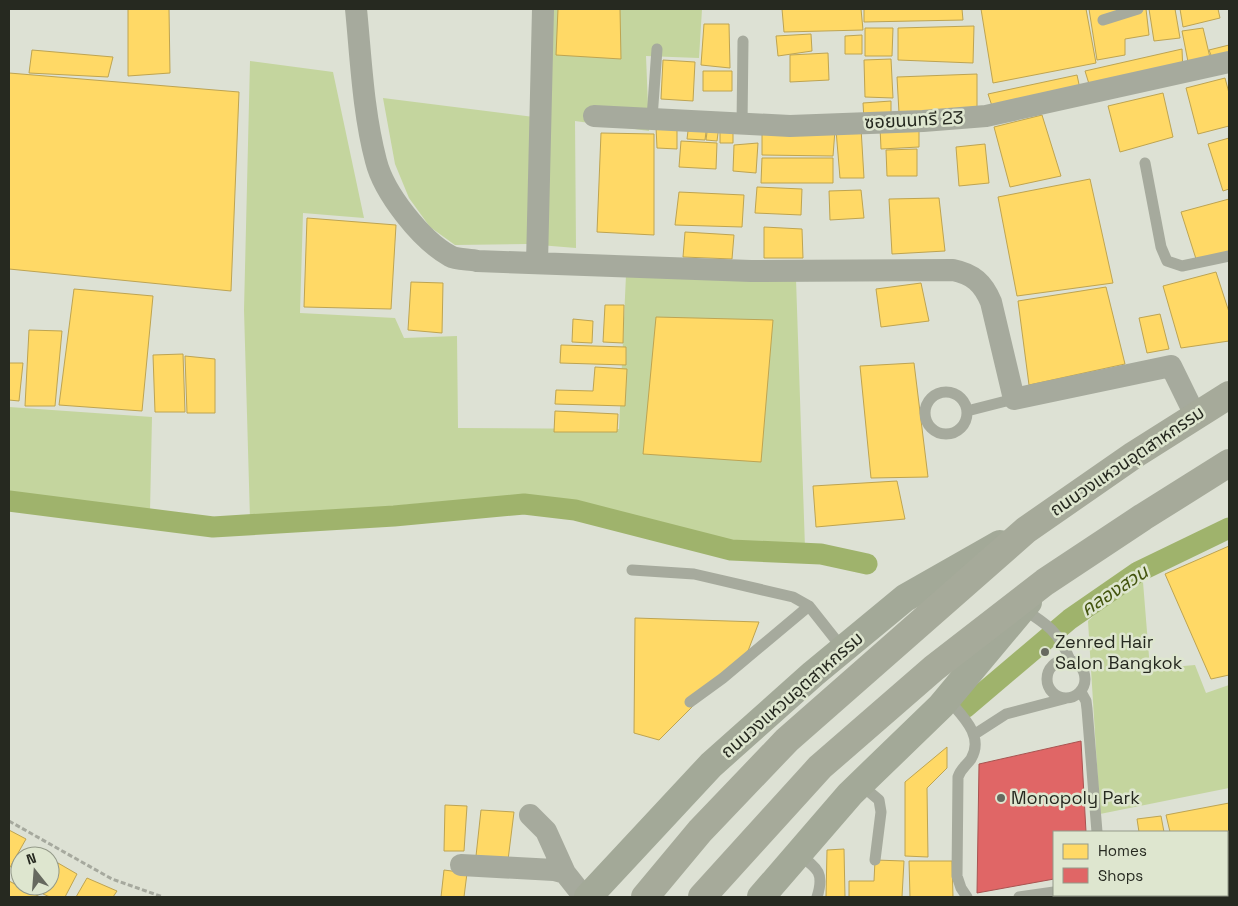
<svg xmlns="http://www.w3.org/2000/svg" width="1238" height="906" font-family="'Space Grotesk','Noto Sans Thai',sans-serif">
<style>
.green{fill:#c4d59e}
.homes{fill:#ffd966;stroke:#bea451}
.shops{fill:#e06666;stroke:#a85451}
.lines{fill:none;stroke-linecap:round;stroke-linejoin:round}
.canal{stroke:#9fb36c;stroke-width:21}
.path{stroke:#a6a99e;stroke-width:3;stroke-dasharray:5 2.5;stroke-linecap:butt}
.lane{stroke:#a6aa9d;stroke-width:11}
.street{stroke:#a6aa9d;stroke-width:22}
.secondary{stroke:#a3a998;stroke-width:28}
.primary{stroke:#a6aa9a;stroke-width:28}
.poi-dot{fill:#66695f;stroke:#dee6cf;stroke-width:2}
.labels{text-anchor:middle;stroke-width:5;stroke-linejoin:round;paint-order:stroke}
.street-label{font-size:18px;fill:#262920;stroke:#dee6cf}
.poi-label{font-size:18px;fill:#262920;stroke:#dee6cf;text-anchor:start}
.water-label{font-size:19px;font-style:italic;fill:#44550f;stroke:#dee6cf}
</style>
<rect width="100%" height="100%" fill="#dde1d4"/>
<path class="green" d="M533,9H702L699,58L646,56L649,131L575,121L576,248L527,244L455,245L430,227L409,198L395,164L383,98L534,117Z
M250,61L333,72L364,218L303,213L300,313L395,318L404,338L457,336L458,428L619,429L626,275L796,279L805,548L742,546L607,512L536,499L448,501L250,519L244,310Z
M9,407L152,417L150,512L9,494Z
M1143,582L1150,669L1195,665L1206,693L1229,685V788L1100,814L1088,621L1122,590Z"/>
<path class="homes" d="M128,9H169L170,73L128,76Z
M558,9H620L621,59L556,55Z
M782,9H861L863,30L784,32Z
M864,9H962L963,20L864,22Z
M981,9H1086L1096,63L993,83Z
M1089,9H1146L1149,35L1125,39V55L1097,60Z
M1149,9H1175L1180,38L1154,41Z
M1180,9H1218L1220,18L1183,27Z
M704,24H729L730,68L701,65Z
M974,26L973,63L898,60V28Z
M865,28H893L892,56H865Z
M1203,28L1212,66L1190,72L1182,31Z
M811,34L812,51L778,56L776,36Z
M862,35V54H845V36Z
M1229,45V59L1214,63L1209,50Z
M1182,49L1183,73L1094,100L1085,71Z
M32,50L113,57L108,77L29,73Z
M828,53L829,80L790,82V55Z
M891,59L893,98L865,97L864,60Z
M663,60L695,62L693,101L661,99Z
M703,71H732V91H703Z
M9,73L239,92L231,291L9,269Z
M977,74V107L899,113L897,77Z
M1077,75L1083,103L997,121L988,94Z
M1225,78L1229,93V126L1198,134L1186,88Z
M1163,93L1173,137L1120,152L1108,106Z
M891,101V119L864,120L863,103Z
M1042,115L1061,176L1010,187L994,127Z
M689,123L707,124L705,140L687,139Z
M708,124L719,125L717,141L706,140Z
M733,126V143H720V127Z
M919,126V147L881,149L880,127Z
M656,127H677V149L657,148Z
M861,128L864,178H840L836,130Z
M835,130L833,156L762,155V131Z
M601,133L654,134V235L597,232Z
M1229,138V189L1223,191L1208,144Z
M681,141L717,143L716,169L679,167Z
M758,143L756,173L733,171L734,145Z
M985,144L989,183L959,186L956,147Z
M917,149V176H887L886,150Z
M762,158H833V183H761Z
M1090,179L1113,283L1017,296L998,197Z
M757,187L802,189L801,215L755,213Z
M861,190L864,218L830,220L829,191Z
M679,192L744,195L742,227L675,225Z
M939,198L945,251L892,254L889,199Z
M1229,199V254L1197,262L1181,212Z
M307,218L396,225L391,309L304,307Z
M764,227L802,229L803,258H764Z
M685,232L734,235L732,259L683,257Z
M1216,272L1229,312V341L1181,348L1163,286Z
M411,282L443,283L442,333L408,330Z
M921,283L929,321L881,327L876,289Z
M1106,287L1125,364L1029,385L1018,301Z
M74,289L153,296L142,411L59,405Z
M605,305H624L623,343L603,342Z
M1160,314L1169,349L1147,353L1139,318Z
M656,317L773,320L761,462L643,454Z
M573,319L593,321L592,343L572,342Z
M29,330L62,331L55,406H25Z
M561,345L626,347V365L560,363Z
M183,354L185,412H155L153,355Z
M185,356L215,359V413H187Z
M9,363H23L19,401L9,400Z
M914,363L928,477L871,478L860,366Z
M595,367L627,369L625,406L555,404L556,390L593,391Z
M555,411L618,414L617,432H554Z
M897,481L905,519L816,527L813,486Z
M1229,546V675L1211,679L1165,574Z
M635,618L759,622L748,651L659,740L634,733Z
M947,747V768L927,788L928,857L905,856V782Z
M1229,803V842L1227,843V832H1170L1166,815Z
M445,805L467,806L464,851H444Z
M481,810L514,812L508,860L476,856Z
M1161,816L1164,832H1139L1137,819Z
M9,830L26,839L9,869Z
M844,849L845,897H826L827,850Z
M875,860L904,861L902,897H849V881H874Z
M909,861H952L953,897H910Z
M58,863L77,874L65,897H50L43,894L47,886H50V879Z
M444,870L467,873L464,897H441Z
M87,878L117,891L113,897H76Z
M1227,880H1229V897H1177V895H1227Z
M9,881L40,897H9Z"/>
<path class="shops" d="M1081,741L1086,832H1054V879L977,893L979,764Z"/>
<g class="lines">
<path class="canal" d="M9,501L213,527L394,516L524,504L575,510L731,550L821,554L867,564
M965,708L1070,619L1138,572L1229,528"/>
<path class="path" d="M9,821L112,879L163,897"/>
<path class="lane" d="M1103,20L1138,9
M652,118L657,49
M742,125L743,41
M1145,163L1161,247L1167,261L1182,266L1229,256
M925 413a21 21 0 1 1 42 0a21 21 0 1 1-42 0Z
M967,411L1014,399
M632,570L694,574L793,597L809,606L843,649
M1023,609C1047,624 1059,632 1070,660
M1047 679a19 19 0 1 1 38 0a19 19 0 1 1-38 0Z
M1081,692L1086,701L1087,709L1097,832
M947,698C961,715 985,735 971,759C966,766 961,768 958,777L957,876L961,888L967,897
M690,702L723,678L809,606
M975,734L1006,714L1067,698
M860,784L879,800L881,812L875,860
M798,854C817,868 825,872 817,897
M1019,897L1054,892"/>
<path class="street" d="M356,9C361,59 363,112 376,161C384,193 421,240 450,256C457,260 469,259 477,261L751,271L953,270C973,274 983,283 991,302L1014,399L1171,366L1195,415
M594,116L790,126L923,121L986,116L1229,62
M537,263L543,9
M530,815L546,831L565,873
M1227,858H1229
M461,865L554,870L565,873L584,897"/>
<path class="secondary" d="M588,897L711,765L813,674L905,598L1000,544
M761,897L850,794L941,706L1028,602"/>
<path class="primary" d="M645,897L700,831L787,740L1026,530L1134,455L1229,395
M702,897L820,767L934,668L1045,582L1143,517L1229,463"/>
</g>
<g class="poi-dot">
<circle cx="1045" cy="652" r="5"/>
<circle cx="1001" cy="798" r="5"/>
</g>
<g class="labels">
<g class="street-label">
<text transform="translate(914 120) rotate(-3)" y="6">ซอยนนทรี 23</text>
<text transform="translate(1127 461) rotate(-34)" y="6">ถนนวงแหวนอุตสาหกรรม</text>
<text transform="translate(792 695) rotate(-41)" y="6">ถนนวงแหวนอุตสาหกรรม</text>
</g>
<g class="poi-label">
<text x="1055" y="648">Zenred Hair<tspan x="1055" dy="21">Salon Bangkok</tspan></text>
<text x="1011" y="804">Monopoly Park</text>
</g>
<g class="water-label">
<text transform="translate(1114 590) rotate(-33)" y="7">คลองสวน</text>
</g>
</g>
<rect width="1238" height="906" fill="none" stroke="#262920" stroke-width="20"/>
<rect x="1053" y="831" width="175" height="65" fill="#dee6cf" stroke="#949a89"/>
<rect x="1063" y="844" width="25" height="15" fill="#ffd966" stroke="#949a89"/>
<text x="1098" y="856" font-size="15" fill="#262920">Homes</text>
<rect x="1063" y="868" width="25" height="15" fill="#e06666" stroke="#949a89"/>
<text x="1098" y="881" font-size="15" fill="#262920">Shops</text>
<g transform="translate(35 871) rotate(343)"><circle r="24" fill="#dee6cf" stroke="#949a89"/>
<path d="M0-4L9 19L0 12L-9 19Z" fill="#66695f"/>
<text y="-8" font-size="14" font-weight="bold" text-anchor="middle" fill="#262920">N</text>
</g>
</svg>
